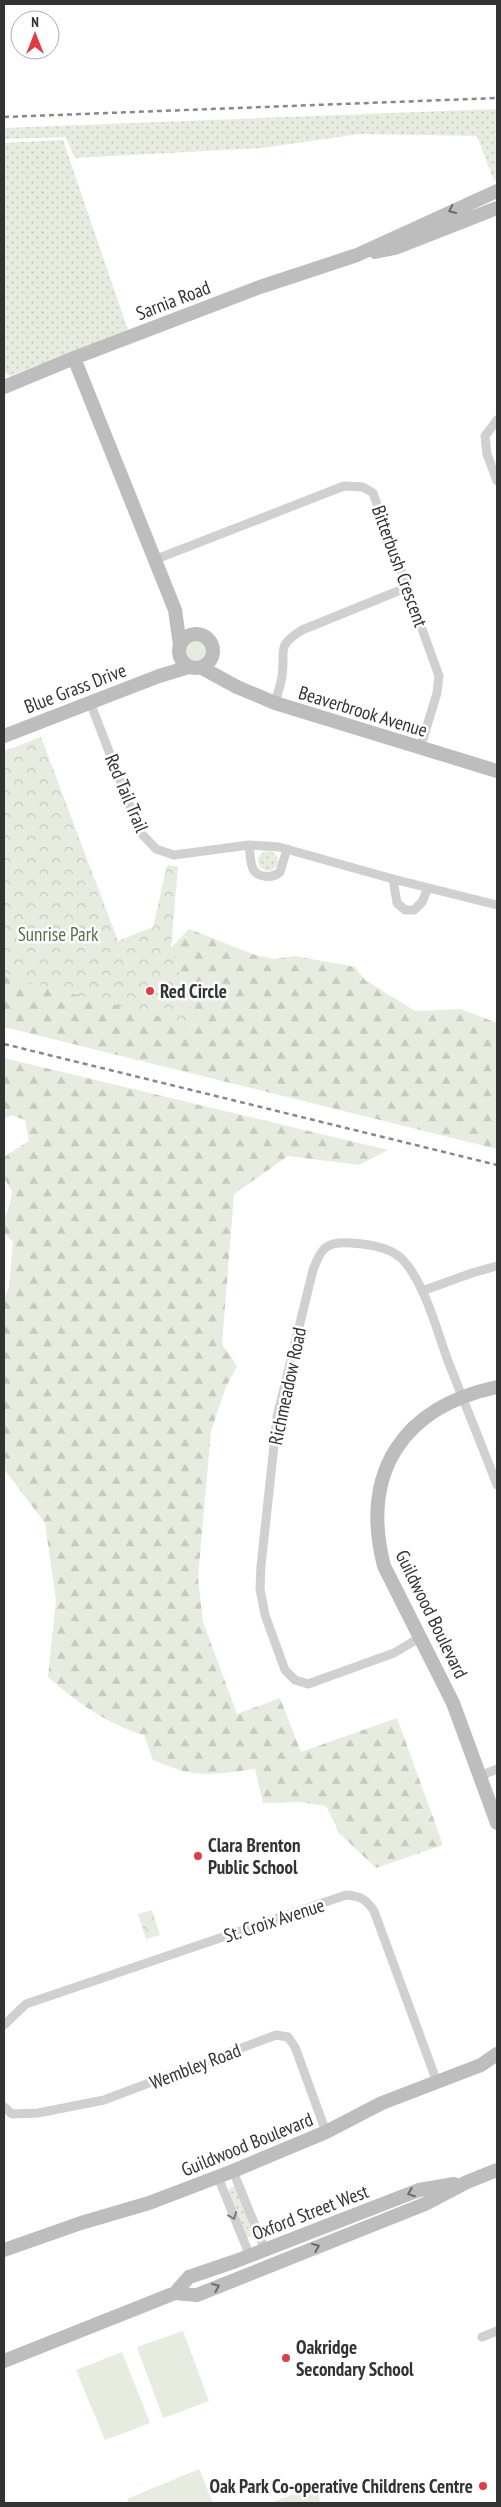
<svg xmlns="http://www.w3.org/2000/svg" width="501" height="2507" font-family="'PT Sans Narrow',sans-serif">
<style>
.grass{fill:url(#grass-dots)}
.forest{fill:url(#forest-firs)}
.park{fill:url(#park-crowns)}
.garden{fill:#e6ecdf}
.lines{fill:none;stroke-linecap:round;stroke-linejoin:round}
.street{stroke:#d0d0d0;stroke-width:9}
.secondary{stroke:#bdbdbd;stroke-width:14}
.rail{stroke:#888;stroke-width:2.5;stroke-dasharray:5 4;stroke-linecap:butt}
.oneway{stroke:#6a6a6a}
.oneway2{stroke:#7a7a7a}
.poi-dot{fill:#e63946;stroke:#fff;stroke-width:2}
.labels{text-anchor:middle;stroke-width:5;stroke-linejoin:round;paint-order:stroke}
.street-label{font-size:19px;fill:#333;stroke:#fff}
.park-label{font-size:19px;fill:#56703f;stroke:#fff}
.poi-label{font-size:19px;font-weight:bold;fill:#333;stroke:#fff;text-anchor:start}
</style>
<defs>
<pattern id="grass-dots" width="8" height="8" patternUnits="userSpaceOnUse" patternTransform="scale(1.25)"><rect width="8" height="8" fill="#e6ecdf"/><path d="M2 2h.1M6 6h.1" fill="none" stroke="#c6cbc0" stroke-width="1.8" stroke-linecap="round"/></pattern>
<pattern id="forest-firs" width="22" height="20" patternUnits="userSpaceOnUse" patternTransform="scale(1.25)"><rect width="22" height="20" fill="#e6ecdf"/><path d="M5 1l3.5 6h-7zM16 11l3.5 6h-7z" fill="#c6cbc0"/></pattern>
<pattern id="park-crowns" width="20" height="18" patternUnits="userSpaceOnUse" patternTransform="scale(1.25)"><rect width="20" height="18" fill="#e6ecdf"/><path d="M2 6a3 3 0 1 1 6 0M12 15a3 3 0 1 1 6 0" fill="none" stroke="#c6cbc0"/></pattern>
</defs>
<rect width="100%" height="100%" fill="#fff"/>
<path class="grass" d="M497,109V179L494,181L477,136L359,134L262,148L75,158L66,137L4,139V128Z
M63,140L128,330L10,376L4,372V143Z
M258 861a10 10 0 1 1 20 0a10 10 0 1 1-20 0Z
M230,2187H236L254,2233L252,2237L246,2236L229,2192Z"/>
<path class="forest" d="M189,929L255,955L275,959L295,956L355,967L365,980L415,1011L461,1009L497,1023V1149L4,1027V973L197,1026L171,948Z
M4,1058L388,1150L359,1165L288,1156L234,1194L222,1344L237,1366L226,1387L211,1431L198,1578L203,1622L237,1714L280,1698L301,1752L397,1718L443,1845L376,1868L340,1834L326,1806L299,1802L263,1803L255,1769C209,1775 196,1779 153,1760L144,1735C105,1723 78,1703 48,1677L56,1600L45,1523L4,1469V1299L9,1286L13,1242L4,1233V1218L9,1208L12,1192L4,1178V1157L29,1141L25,1120L11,1115L4,1119Z"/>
<path class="park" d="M41,737L118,941L153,927L167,865L178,867L171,948L197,1026L4,976V751Z
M152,1910L160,1935L146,1939L138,1914Z"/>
<path class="garden" d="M185 650a11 11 0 1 1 22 0a11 11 0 1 1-22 0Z
M183,2331L209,2401L163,2418L137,2347Z
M122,2352L150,2423L105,2440L76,2370Z
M199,2469L213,2503H129L127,2499Z
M315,2487L321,2503H269Z"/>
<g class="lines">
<path class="street" d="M497,420L485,436L487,454L497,481
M154,560L344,486L363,487L373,493L439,676L437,693L420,749
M90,702L140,832L156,849L174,855L249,845L279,847L393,879L497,905
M275,703C277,694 281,685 282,676C286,650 275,647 302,630L408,587
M249,845C250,851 250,860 252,866C255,878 272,879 280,872L287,849
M393,879L397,903L405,910H414L422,902L428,888
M422,1291L472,1273L497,1266
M421,1637L394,1653L308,1684L295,1680L285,1670L265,1615L260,1589L261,1566L277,1417L313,1270C321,1248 326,1241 351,1243C369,1244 391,1247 403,1260C425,1284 437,1331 448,1361C464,1402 481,1443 497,1485
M480,1776L497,1769
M4,2025L26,2004L346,1895C360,1896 366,1899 374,1911L437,2082
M4,2107L12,2114L38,2113L104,2100L276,2035L288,2037L295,2047L326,2132
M233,2171L265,2250
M218,2177L250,2256
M482,2337L497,2331"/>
<path class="secondary" d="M375,252L395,248L497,208
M74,358L175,610L180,645
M4,387L74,358L260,287L357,255L497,191
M179 651a17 17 0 1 1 34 0a17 17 0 1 1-34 0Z
M202,668L237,687L275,703L497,771
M4,736L159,676L189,667
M497,1387C403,1407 360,1472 384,1566L453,1703L497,1823
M4,2250L81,2223L149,2203L233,2171L326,2132L382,2103L481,2065L497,2054
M175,2293L189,2277L236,2261L419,2190L454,2184
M4,2361L175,2293L197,2295L425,2204L467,2182L497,2170"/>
<path class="rail" d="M4,117L497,98
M4,1044L497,1165"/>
</g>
<defs><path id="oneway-chevron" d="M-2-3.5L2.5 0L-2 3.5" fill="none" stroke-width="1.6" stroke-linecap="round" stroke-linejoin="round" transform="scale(1.25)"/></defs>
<g class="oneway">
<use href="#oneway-chevron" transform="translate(452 210) rotate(155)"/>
<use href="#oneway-chevron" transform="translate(411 2193) rotate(159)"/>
<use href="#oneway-chevron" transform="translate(316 2247) rotate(-22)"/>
<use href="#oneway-chevron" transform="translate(216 2287) rotate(-22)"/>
</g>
<use class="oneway2" href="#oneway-chevron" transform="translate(233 2216) rotate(68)"/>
<g class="poi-dot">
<circle cx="150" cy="991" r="5"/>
<circle cx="198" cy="1856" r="5"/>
<circle cx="286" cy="2358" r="5"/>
<circle cx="483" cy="2486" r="5"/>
</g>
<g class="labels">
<g class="street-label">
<text transform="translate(173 300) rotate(-21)" y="7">Sarnia Road</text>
<text transform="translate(400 566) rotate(70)" y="7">Bitterbush Crescent</text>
<text transform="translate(75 688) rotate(-21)" y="7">Blue Grass Drive</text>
<text transform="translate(363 711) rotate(17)" y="7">Beaverbrook Avenue</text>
<text transform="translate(127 793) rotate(67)" y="7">Red Tail Trail</text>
<text transform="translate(287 1386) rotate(-78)" y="7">Richmeadow Road</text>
<text transform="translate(432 1614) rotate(64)" y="7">Guildwood Boulevard</text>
<text transform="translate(274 1920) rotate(-18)" y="7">St. Croix Avenue</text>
<text transform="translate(195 2066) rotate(-21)" y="7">Wembley Road</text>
<text transform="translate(247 2144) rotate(-22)" y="7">Guildwood Boulevard</text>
<text transform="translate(310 2212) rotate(-21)" y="7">Oxford Street West</text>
</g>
<g class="park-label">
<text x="58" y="941">Sunrise Park</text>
</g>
<g class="poi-label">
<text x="160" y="998">Red Circle</text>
<text x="208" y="1852">Clara Brenton<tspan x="208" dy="22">Public School</tspan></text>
<text x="296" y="2354">Oakridge<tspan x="296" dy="22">Secondary School</tspan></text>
<text x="473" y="2493" text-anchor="end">Oak Park Co-operative Childrens Centre</text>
</g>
</g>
<rect width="501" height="2507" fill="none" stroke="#333333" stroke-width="10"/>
<g transform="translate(35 35)"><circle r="24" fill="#ffffff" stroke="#adadad"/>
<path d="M0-4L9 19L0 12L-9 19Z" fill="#e63946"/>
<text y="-8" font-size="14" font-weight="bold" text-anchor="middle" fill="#333333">N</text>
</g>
</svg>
